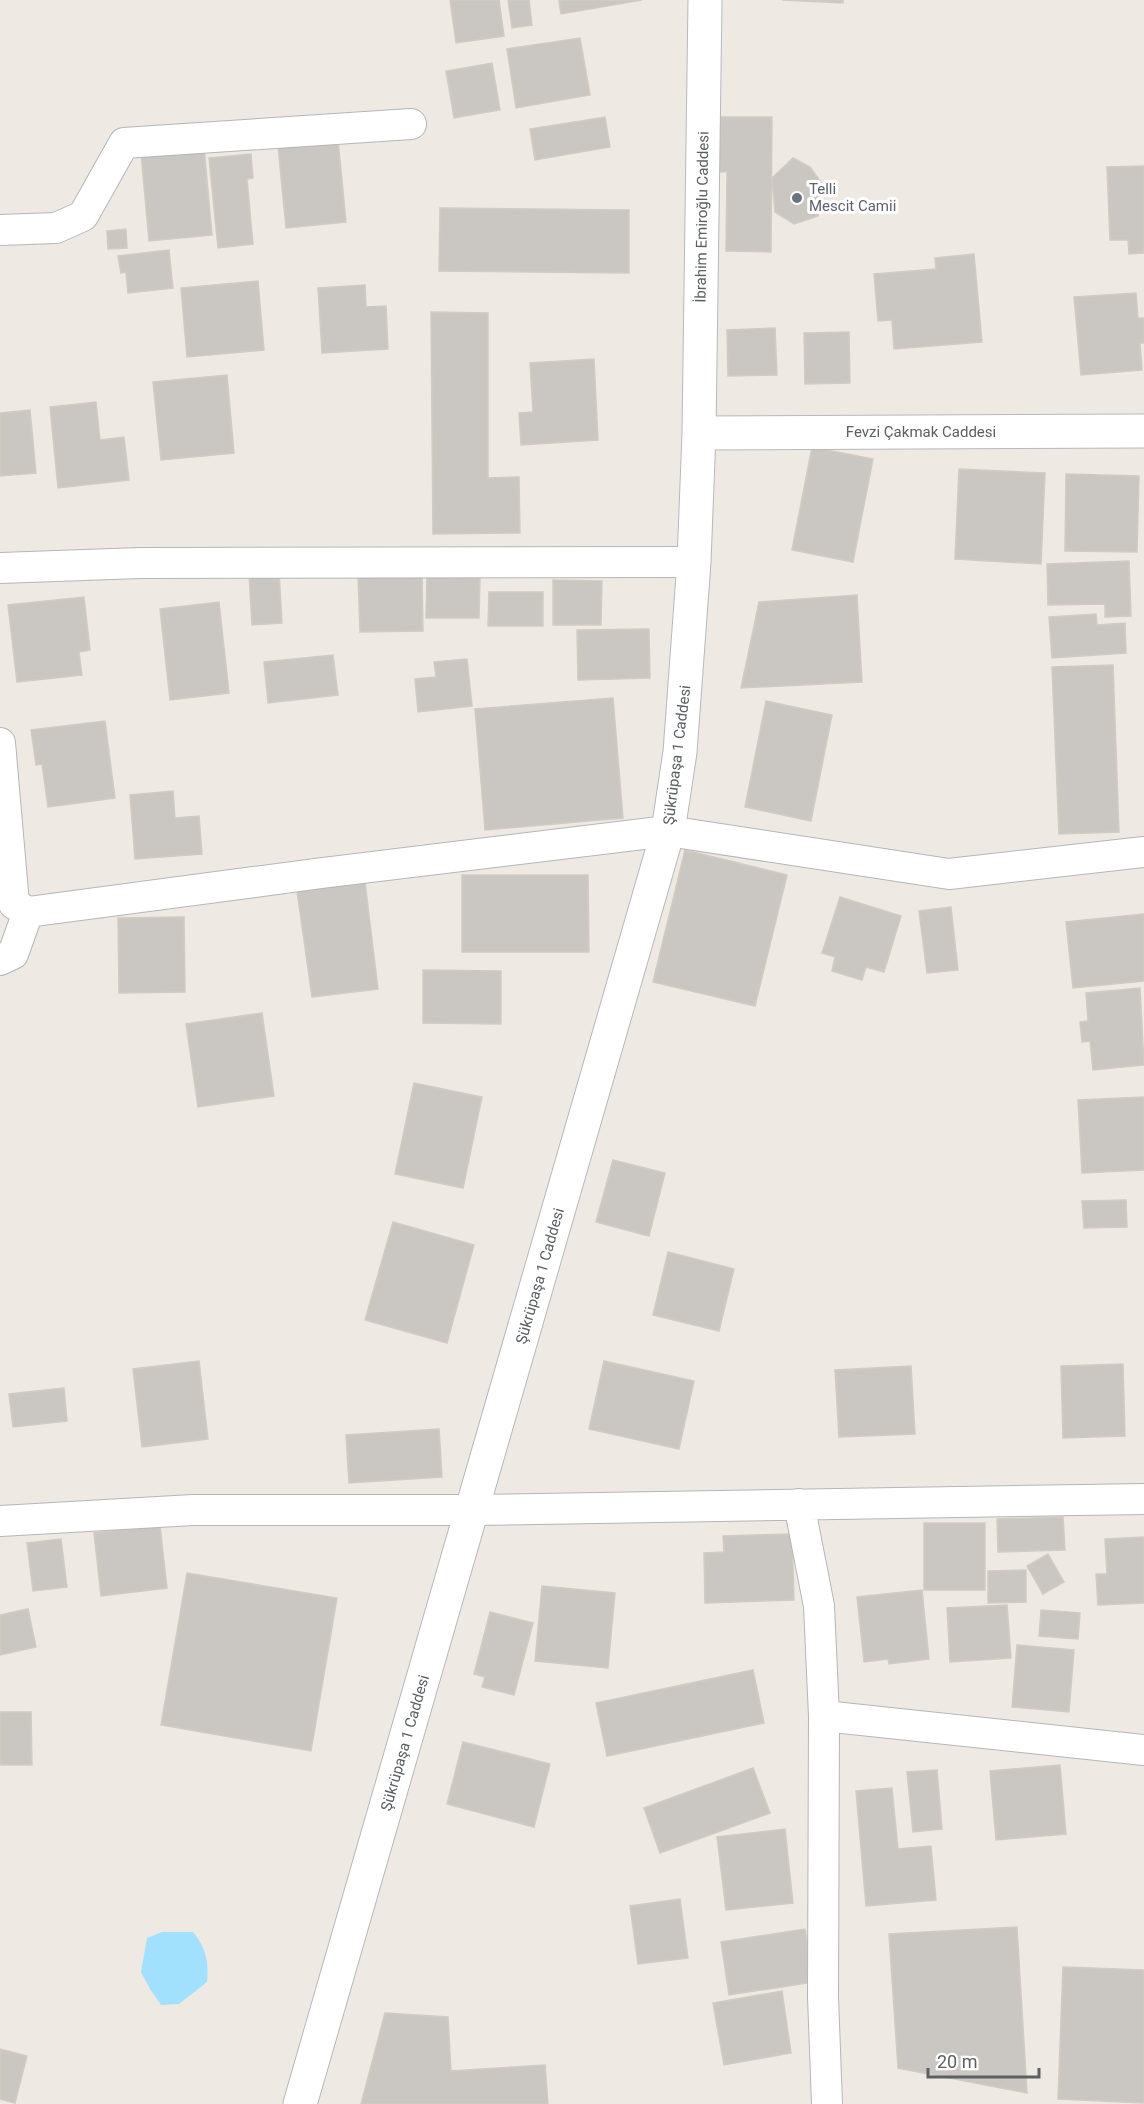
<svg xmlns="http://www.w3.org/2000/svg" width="1144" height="2104" font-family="Roboto,sans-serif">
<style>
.water{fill:#a2e1fe}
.building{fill:#cac7c2;stroke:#d2cbc1;stroke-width:1.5}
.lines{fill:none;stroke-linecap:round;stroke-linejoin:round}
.street-casing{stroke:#b3b6ba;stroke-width:32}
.secondary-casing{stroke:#b4b9bd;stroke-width:35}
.street{stroke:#fff;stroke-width:30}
.secondary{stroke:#fff;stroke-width:33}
.worship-dot{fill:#6b7280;stroke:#fff;stroke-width:2}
.labels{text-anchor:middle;stroke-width:6;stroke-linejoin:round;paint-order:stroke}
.worship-label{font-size:15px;fill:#5b616d;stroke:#fff;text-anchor:start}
.street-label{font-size:15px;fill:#5b6063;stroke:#fff}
</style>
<rect width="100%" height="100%" fill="#eeeae3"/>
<path class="water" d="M162,1932H193C206,1947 209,1963 207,1982L179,2004L161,2005L150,1989L141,1972L147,1938Z"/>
<path class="building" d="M450,0H499L504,36L456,43Z
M508,0H529L532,25L512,28Z
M559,0H642L561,14Z
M782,0H843V3Z
M580,38L590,95L516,108L507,49Z
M492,63L500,110L454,118L446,71Z
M605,117L610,147L535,160L530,129Z
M718,117H772L771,252L726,251L727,172H717Z
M338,140L346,222L286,228L278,146Z
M204,147L212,235L149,241L141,153Z
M251,154L253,178L247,179L253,244L218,248L209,158Z
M793,158L810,167L822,184L818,216L794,224L775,212L772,178Z
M1144,166V253L1129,254L1128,240H1110L1107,167Z
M440,208L629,210V273L439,271Z
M126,229L127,248L108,249L107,231Z
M169,250L173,288L128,293L126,272L121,273L118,256Z
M974,254L982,342L894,349L892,320L878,321L874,274L936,269L935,258Z
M258,281L264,350L187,357L181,288Z
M365,285L366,307L386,306L388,349L322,353L318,288Z
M1136,293L1138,318H1144V343H1140L1142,370L1081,375L1074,297Z
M431,312L488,313V478L519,477L520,533L433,534Z
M775,328L777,375L728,376L727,330Z
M849,332L850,383L805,384L804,333Z
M594,359L598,440L521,445L519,413L533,412L530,363Z
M227,375L234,453L161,460L153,382Z
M96,402L100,440L124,437L129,480L58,488L50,407Z
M30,410L36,473L0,476V413Z
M812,447L873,459L853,562L792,550Z
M959,469L1045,473L1041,564L955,559Z
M1066,474L1139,476L1137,552L1065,551Z
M1129,561L1131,616L1105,617V604L1048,605L1047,564Z
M279,572L282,623L252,625L249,574Z
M422,573L423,631L360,632L358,575Z
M427,576L480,577L479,618H426Z
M553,580L602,581L601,625H553Z
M489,592H543V626H488Z
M857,595L862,682L741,688L759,602Z
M84,597L90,650L79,652L82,675L17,682L8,605Z
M219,602L229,693L170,700L160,609Z
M1096,614L1097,625L1125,623L1126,653L1052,658L1049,617Z
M649,629L650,678L578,680L577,630Z
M333,655L338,695L268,703L264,662Z
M467,659L472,706L418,712L415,679L436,677L434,662Z
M1113,665L1119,832L1059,834L1052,667Z
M613,698L623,818L485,830L475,709Z
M766,701L832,715L811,821L745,807Z
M105,721L115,798L48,807L42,764L36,765L31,730Z
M173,791L175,818L199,816L202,854L135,859L130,795Z
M685,850L787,875L755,1006L653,982Z
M462,875H588L589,952H462Z
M365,882L378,989L312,997L297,891Z
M840,897L901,916L884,972L866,967L862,980L832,971L835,957L822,953Z
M951,907L958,970L927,973L919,911Z
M1144,914V981L1073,988L1066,922Z
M184,917L185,992L119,993L118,918Z
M423,970L501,971V1024L423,1023Z
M1140,988L1144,1065L1093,1070L1090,1041L1082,1042L1080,1022L1088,1021L1086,993Z
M262,1013L274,1096L198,1107L186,1024Z
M414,1083L482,1097L463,1188L395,1174Z
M1144,1097V1170L1082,1173L1078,1100Z
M613,1160L665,1173L649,1236L596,1222Z
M1126,1200L1127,1227L1084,1228L1082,1201Z
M393,1222L474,1245L447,1343L365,1320Z
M668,1252L734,1269L719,1331L653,1315Z
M199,1361L208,1439L142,1447L133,1369Z
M604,1361L694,1381L679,1449L589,1429Z
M1123,1364L1125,1436L1063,1438L1061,1366Z
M911,1366L915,1434L839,1437L835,1370Z
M64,1388L67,1421L13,1427L9,1394Z
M439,1429L442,1477L349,1483L346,1435Z
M1063,1517L1065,1550L998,1552L997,1519Z
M924,1523H985V1590H924Z
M160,1526L167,1588L101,1596L94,1533Z
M792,1534L794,1600L705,1603L704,1553L724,1552L723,1536Z
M1144,1537V1603L1098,1605L1096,1574H1107L1105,1539Z
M61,1539L67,1587L33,1591L27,1543Z
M1048,1554L1064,1582L1043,1594L1027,1566Z
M1026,1570V1602L988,1603V1571Z
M187,1573L337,1598L311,1751L161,1725Z
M542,1586L615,1593L608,1668L535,1661Z
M922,1590L929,1659L889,1664L888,1659L864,1662L857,1597Z
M1007,1605L1011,1658L950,1662L947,1608Z
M28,1609L36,1647L0,1655V1615Z
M1041,1610L1080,1613L1078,1639L1039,1636Z
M490,1612L533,1623L514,1695L482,1687L485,1677L474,1674Z
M1017,1645L1074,1650L1069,1712L1012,1707Z
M753,1670L764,1723L607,1756L596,1703Z
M0,1712H31L32,1765H0Z
M463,1742L550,1764L534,1827L447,1804Z
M1060,1765L1066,1834L996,1840L990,1771Z
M753,1768L770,1813L660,1853L644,1808Z
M937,1770L942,1829L913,1832L907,1772Z
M892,1788L898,1849L931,1846L936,1900L866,1906L856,1791Z
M785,1829L793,1903L726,1910L717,1837Z
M680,1899L688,1958L638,1964L630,1906Z
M1017,1927L1027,2093L898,2068L889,1934Z
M805,1929L813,1982L729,1995L721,1942Z
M1063,1967L1144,1970V2103L1058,2099Z
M782,1991L791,2053L724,2065L713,2003Z
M385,2013L448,2017L451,2071L545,2065L548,2104H361Z
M0,2049L27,2056L15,2103L0,2099Z"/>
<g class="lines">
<g class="street-casing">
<path id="street" d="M0,230L56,228L83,216L124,143L411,124
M0,568L140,563L694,562
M0,743L14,904L28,912L322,873L668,831L949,874L1144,852
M0,960L13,954L28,912
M799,1504L819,1606L824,1716L823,1997L827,2104
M0,1521L193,1510H473L1144,1499
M824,1716L1144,1750"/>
</g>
<g class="secondary-casing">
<path id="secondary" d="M699,433L1144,431
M300,2104L668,831L680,752L694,562L699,433L705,0"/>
</g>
<use href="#street" class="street"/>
<use href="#secondary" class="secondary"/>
</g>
<circle class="worship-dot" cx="797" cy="198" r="6"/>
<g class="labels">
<g class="worship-label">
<text x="809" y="194">Telli<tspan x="809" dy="17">Mescit Camii</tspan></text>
</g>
<g class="street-label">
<text transform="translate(702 217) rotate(-89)" y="5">İbrahim Emiroğlu Caddesi</text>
<text x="921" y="437">Fevzi Çakmak Caddesi</text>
<text transform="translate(677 755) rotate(-83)" y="5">Şükrüpaşa 1 Caddesi</text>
<text transform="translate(540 1276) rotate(-74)" y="5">Şükrüpaşa 1 Caddesi</text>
<text transform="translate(405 1743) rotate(-74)" y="5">Şükrüpaşa 1 Caddesi</text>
</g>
</g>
<path d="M928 2068v9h111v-9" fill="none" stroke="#5b6063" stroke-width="3"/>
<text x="937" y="2068" font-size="18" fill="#5b6063" stroke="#ffffff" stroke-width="4.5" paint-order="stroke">20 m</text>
</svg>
